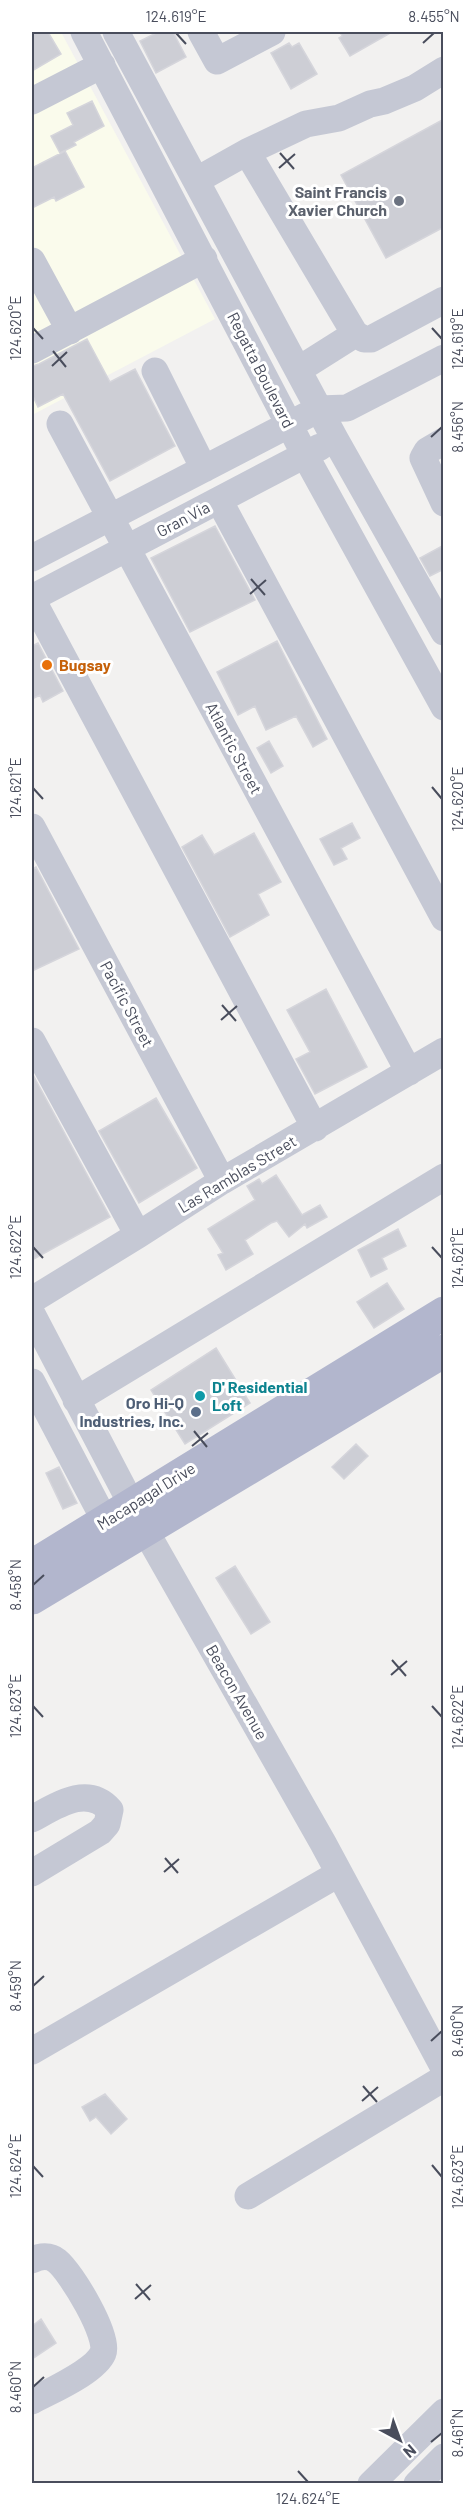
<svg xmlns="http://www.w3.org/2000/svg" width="475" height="2515" font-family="Barlow,sans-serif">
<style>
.commercial{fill:#fafbec}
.building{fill:#cdced5;stroke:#d5d5db;stroke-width:1.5}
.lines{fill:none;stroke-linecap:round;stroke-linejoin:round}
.minor{stroke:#c5c8d4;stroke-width:27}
.major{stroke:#b2b6cd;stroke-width:33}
.ticks{fill:none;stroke:#494d5c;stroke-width:2}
.worship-dot{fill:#6b7280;stroke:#fff;stroke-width:2}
.food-dot{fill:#e8710a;stroke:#fff;stroke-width:2}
.culture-dot{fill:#0f9aa8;stroke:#fff;stroke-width:2}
.service-dot{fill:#5c6f8a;stroke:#fff;stroke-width:2}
.labels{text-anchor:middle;stroke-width:6;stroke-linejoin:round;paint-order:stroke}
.worship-label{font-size:16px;font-weight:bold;fill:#5b616d;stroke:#fff;text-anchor:end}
.street-label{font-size:16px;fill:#494d5c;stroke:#fff}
.food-label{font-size:16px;font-weight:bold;fill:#c56008;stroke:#fff;text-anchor:start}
.culture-label{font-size:16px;font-weight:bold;fill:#0d838f;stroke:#fff;text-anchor:start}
.service-label{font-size:16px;font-weight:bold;fill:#4e5e75;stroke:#fff;text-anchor:end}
.neatline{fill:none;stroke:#494d5c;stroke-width:2}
.ticks-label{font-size:15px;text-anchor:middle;fill:#494d5c}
</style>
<rect width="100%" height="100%" fill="#f2f1f0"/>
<path class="commercial" d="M32,32H61L215,319L32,415Z"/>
<path class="building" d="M32,32H48L61,54L32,71Z
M158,32H173L186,57L156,73L140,41Z
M340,32H392L350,56L339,38L342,36Z
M289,43L292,47L299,43L317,74L291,89L271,53Z
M92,101L104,126L74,142L76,145L60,153L51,136L73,125L67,113Z
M444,119V227L386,258L341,175Z
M65,151L84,187L56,201L54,197L32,208V168Z
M87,339L110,382L135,369L175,446L110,481L63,394L38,407L32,394V366L39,364Z
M215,526L255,600L190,632L151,558Z
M444,545V569L430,576L420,558Z
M277,641L327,739L313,747L296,716L266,730L255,706L238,715L217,672Z
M38,643L63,691L43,702L40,695L32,699V646Z
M269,741L283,766L271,773L257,748Z
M352,823L360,838L341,848L347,859L334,865L320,839Z
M254,833L281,882L258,894L269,915L230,937L182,847L202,835L214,855Z
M36,867L79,949L32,971V870Z
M326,989L367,1067L315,1094L296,1059L310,1052L287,1010Z
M32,1073L110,1217L32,1260Z
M156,1098L197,1168L139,1203L99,1131Z
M276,1175L302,1215L320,1205L327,1217L307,1228L305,1224L289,1237L277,1221L271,1223L245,1240L253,1254L226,1270L218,1255L223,1253L208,1229L255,1200L247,1186L259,1179L262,1184Z
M398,1229L406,1246L382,1258L387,1269L371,1277L358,1250Z
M387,1283L404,1309L374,1328L357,1302Z
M216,1348L250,1403L185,1444L151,1390Z
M356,1444L368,1456L344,1479L332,1467Z
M59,1467L77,1503L63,1509L46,1473Z
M235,1566L270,1622L251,1634L216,1578Z
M105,2094L127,2119L111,2134L96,2117L90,2121L82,2107Z
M41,2319L56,2343L32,2359V2326Z"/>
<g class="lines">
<path class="minor" d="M84,32L305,455L444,707
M116,32L335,439L444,632
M201,32L217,61L272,32
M32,101L102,65
M247,152L355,334L364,339H371L444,300
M197,180L247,152L306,124L339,118L370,104L384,101L415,88L444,70
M32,261L70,331
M32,350L204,259
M298,370L355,334
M155,371L204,469
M60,424L409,1072
M444,441L427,451L423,458L444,503
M219,500L444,918
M32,558L319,409L347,408L444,358
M32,598L320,447
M32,599L315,1128
M32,827L222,1181
M32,1041L138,1235
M32,1300L138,1235L222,1181L444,1051
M32,1314L145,1530L323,1843L444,2068
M32,1382L114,1538
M76,1400L444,1177
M32,1819C56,1806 87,1784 110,1810L107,1824L100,1832L32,1873
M32,2051L338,1874
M248,2196L444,2078
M32,2260C40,2256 50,2255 57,2261C71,2272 110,2337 103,2353C95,2372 50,2391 32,2401
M371,2484L444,2412
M417,2484L444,2457"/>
<path class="major" d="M32,1566L444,1313
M32,1598L444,1351"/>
</g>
<path class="ticks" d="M176,33L186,44M423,43L434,33M280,153L294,169M279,168L295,154M33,328L43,339M432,328L442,339M53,351L66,367M52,366L67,352M431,437L442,427M251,579L265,595M250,594L266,580M432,787L442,799M33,788L43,799M222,1005L236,1021M221,1020L237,1006M33,1247L43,1258M432,1247L442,1258M194,1431L207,1447M192,1446L208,1433M33,1585L44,1575M392,1660L406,1676M391,1675L407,1661M33,1706L43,1717M432,1706L442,1717M165,1858L178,1873M164,1872L179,1859M33,1986L44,1976M431,2041L442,2031M363,2086L377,2102M362,2101L378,2087M432,2165L442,2177M33,2166L43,2177M136,2284L150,2300M135,2299L151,2285M33,2387L44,2377M431,2442L442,2433M298,2471L308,2482"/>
<circle class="worship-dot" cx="399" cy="201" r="6"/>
<circle class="food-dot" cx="47" cy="665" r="6"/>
<circle class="culture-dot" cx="200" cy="1396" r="6"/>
<circle class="service-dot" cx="196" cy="1412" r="6"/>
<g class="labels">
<g class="worship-label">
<text x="387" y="198">Saint Francis<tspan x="387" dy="18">Xavier Church</tspan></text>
</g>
<g class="street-label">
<text transform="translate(261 370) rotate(63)" y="6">Regatta Boulevard</text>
<text transform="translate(183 519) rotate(-28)" y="6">Gran Via</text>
<text transform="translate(234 748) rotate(62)" y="6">Atlantic Street</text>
<text transform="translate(127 1004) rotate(62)" y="6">Pacific Street</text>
<text transform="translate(237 1174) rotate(-31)" y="6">Las Ramblas Street</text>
<text transform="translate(146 1496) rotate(-32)" y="6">Macapagal Drive</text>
<text transform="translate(237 1692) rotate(60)" y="6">Beacon Avenue</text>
</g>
<g class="food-label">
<text x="59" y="671">Bugsay</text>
</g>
<g class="culture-label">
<text x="212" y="1393">D' Residential<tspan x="212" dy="18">Loft</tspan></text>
</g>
<g class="service-label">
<text x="184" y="1409">Oro Hi-Q<tspan x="184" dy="18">Industries, Inc.</tspan></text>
</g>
</g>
<rect width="475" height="2515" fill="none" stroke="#ffffff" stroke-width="66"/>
<g transform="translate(400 2440) rotate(139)" stroke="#ffffff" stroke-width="4.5" paint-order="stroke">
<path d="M0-4.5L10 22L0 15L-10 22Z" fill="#494d5c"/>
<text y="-9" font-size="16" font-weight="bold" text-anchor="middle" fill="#494d5c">N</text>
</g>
<rect x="33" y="33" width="409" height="2449" class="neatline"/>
<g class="ticks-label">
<text x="176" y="22">124.619°E</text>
<text x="434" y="22">8.455°N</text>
<text transform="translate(16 328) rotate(-90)" y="5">124.620°E</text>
<text transform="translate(458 339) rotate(-90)" y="5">124.619°E</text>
<text transform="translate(458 427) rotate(-90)" y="5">8.456°N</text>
<text transform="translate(16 788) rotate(-90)" y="5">124.621°E</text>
<text transform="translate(458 799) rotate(-90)" y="5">124.620°E</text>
<text transform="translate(16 1247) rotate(-90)" y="5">124.622°E</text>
<text transform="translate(458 1258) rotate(-90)" y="5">124.621°E</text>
<text transform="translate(16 1585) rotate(-90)" y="5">8.458°N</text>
<text transform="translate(16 1706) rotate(-90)" y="5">124.623°E</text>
<text transform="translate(458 1717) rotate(-90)" y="5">124.622°E</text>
<text transform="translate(16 1986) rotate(-90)" y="5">8.459°N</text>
<text transform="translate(458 2031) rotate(-90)" y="5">8.460°N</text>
<text transform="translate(16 2166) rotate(-90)" y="5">124.624°E</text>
<text transform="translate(458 2177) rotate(-90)" y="5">124.623°E</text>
<text transform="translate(16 2387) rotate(-90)" y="5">8.460°N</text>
<text transform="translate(458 2433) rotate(-90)" y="5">8.461°N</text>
<text x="308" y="2504">124.624°E</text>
</g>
</svg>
